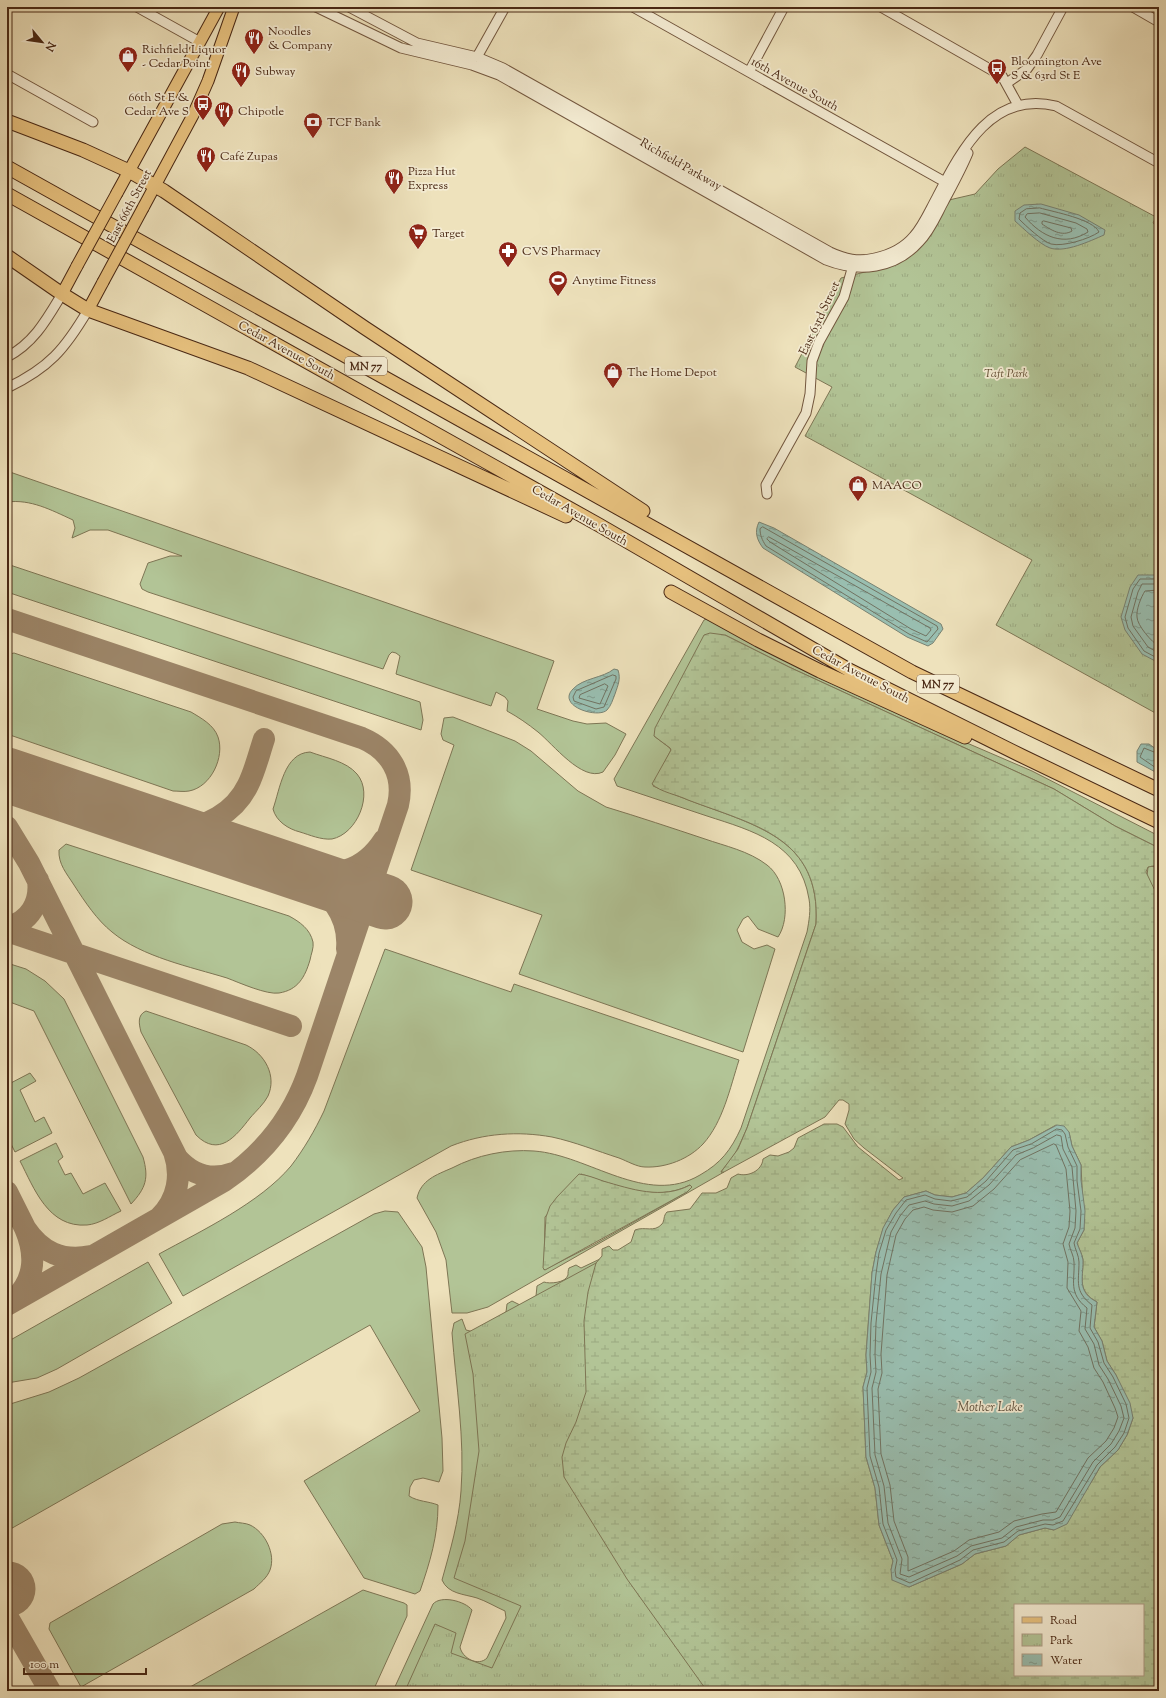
<svg xmlns="http://www.w3.org/2000/svg" width="1166" height="1698" font-family="'Sorts Mill Goudy',serif">
<style>
.grass{fill:#b2c496;stroke:#7e7655;fill-rule:evenodd}
.wetland{fill:url(#wetland-marsh);stroke:#7e7655;fill-rule:evenodd}
.park{fill:url(#park-tufts);stroke:#7e7655}
.water{fill:url(#water-ripples);stroke:#798272}
.lines{fill:none;stroke-linecap:round;stroke-linejoin:round}
.shore{stroke:#717362;stroke-width:1}
.taxiway{stroke:#9c8568;stroke-width:22}
.runway{stroke:#9c8568;stroke-width:55}
.minor-casing{stroke:#72563e;stroke-width:11}
.major-casing{stroke:#492814;stroke-width:13}
.highway-casing{stroke:#492814;stroke-width:15}
.minor{stroke:#f4ecd3;stroke-width:9}
.major{stroke:#e7c17e;stroke-width:11}
.highway{stroke:#e7c17e;stroke-width:13}
.major-bridge-casing{stroke:#492814;stroke-width:13;stroke-linecap:butt}
.major-bridge{stroke:#e7c17e;stroke-width:11}
.labels{text-anchor:middle;stroke-width:3.5;stroke-linejoin:round;paint-order:stroke}
.shield{fill:#f4ecd3;stroke:#7c634d;stroke-width:1}
.shield-label{font-size:11px;font-weight:bold;fill:#492814}
.poi-label{font-size:12px;fill:#492814;stroke:#f4ecd3;text-anchor:start}
.street-label{font-size:12px;fill:#492814;stroke:#f4ecd3}
.park-label{font-size:12px;font-style:italic;fill:#634f34;stroke:#f4ecd3}
.water-label{font-size:13px;font-style:italic;fill:#5d4e3b;stroke:#f4ecd3}
</style>
<defs>
<pattern id="wetland-marsh" width="20" height="14" patternUnits="userSpaceOnUse"><rect width="20" height="14" fill="#b2c496"/><path d="M1 5h8M5 5V1M11 12h8M15 12V8" fill="none" stroke="#9ba880"/></pattern>
<pattern id="park-tufts" width="24" height="20" patternUnits="userSpaceOnUse"><rect width="24" height="20" fill="#b2c496"/><path d="M3 7l-1-3M5 7V3M7 7l1-3M15 17l-1-3M17 17v-4M19 17l1-3" fill="none" stroke="#9ba880"/></pattern>
<pattern id="water-ripples" width="26" height="14" patternUnits="userSpaceOnUse"><rect width="26" height="14" fill="#99beb0"/><path d="M2 4q2-2 4 0t4 0M15 11q2-2 4 0t4 0" fill="none" stroke="#7f9a8e"/></pattern>
</defs>
<rect width="100%" height="100%" fill="#eee2bc"/>
<filter id="stains"><feTurbulence type="fractalNoise" baseFrequency=".005" numOctaves="4"/><feColorMatrix values="0 0 0 0 .2 0 0 0 0 .09 0 0 0 0 .02 0 0 0 .5 -.17"/></filter>
<radialGradient id="worn" r=".72"><stop offset=".6" stop-color="#630" stop-opacity="0"/><stop offset="1" stop-color="#630" stop-opacity=".3"/></radialGradient>
<path class="grass" d="M7,471L554,661L537,709L573,721L587,724L606,723L626,734L615,755L603,772C582,782 553,744 538,732C528,724 518,717 507,711L508,701L505,697L496,692L491,706L396,674L400,656L396,653L392,652L389,655L383,669L148,592L142,589L140,584L148,563L170,556H182L108,530H90L72,538L75,528L73,520C51,510 31,499 7,502Z
M7,564L420,702L423,720L421,730L7,592Z
M709,618L960,740L1032,771L1159,836V848L1115,826L1054,789L789,667L725,635L654,736L670,748L671,750L653,786C673,794 693,802 713,809C774,831 820,850 816,924L747,1128C742,1139 738,1150 731,1160C728,1164 724,1167 721,1172H724L488,1307L467,1313H452L446,1260L436,1232L417,1198C421,1180 436,1175 452,1168C477,1155 506,1149 534,1151C589,1155 646,1207 700,1175C721,1163 731,1150 741,1128L807,932C809,921 811,910 809,899C800,843 753,831 707,816C677,806 647,796 617,786L614,779L704,620ZM581,1174C616,1185 655,1203 690,1185L687,1192L595,1244L544,1270L545,1217Z
M14,653L191,712C201,718 214,725 218,737C225,757 211,787 189,791C184,792 178,791 173,791L7,734V658L10,654Z
M453,717L515,741L531,751L578,791L606,807C639,817 672,828 705,839C725,846 749,851 767,865C786,879 791,918 778,937L758,929L748,916L743,919L737,930L742,942L754,949L767,945L775,949L743,1052L519,974L542,915L411,870L454,745L443,740L441,734L444,718Z
M310,752C326,758 346,761 357,774C374,794 357,834 332,839C321,840 310,835 300,832C288,829 276,821 273,809C280,789 284,753 310,752Z
M66,844L289,916C300,922 310,929 313,942C314,948 311,954 310,960C305,977 298,990 279,993C267,995 240,983 227,978C191,967 142,957 112,932C97,920 85,902 74,885C67,874 58,864 59,850Z
M1151,866L1159,868V899L1147,876L1148,867Z
M385,949L511,992L514,984L739,1060C730,1088 723,1122 703,1144C689,1159 666,1168 645,1167C637,1167 627,1161 619,1158C597,1151 575,1142 552,1137C518,1131 484,1133 451,1146L183,1296L159,1254C201,1231 260,1203 291,1166C304,1149 315,1130 324,1111Z
M7,963L26,969L45,981L64,999L143,1157C149,1178 146,1188 131,1204L34,1011L7,1001Z
M146,1011L246,1045C265,1054 277,1076 268,1096C264,1104 256,1111 250,1118C236,1136 219,1158 196,1135L141,1032C139,1024 137,1015 146,1011Z
M30,1073L36,1081L20,1090L35,1122L44,1117L52,1133L15,1152L7,1136V1085Z
M56,1143L63,1157L58,1161L65,1175L71,1173L83,1194L105,1183L121,1211C110,1216 99,1224 87,1225C48,1228 34,1188 20,1161Z
M385,1211L398,1212L422,1247L426,1267L442,1438L443,1471L439,1482L423,1478L414,1480L410,1487L409,1496C419,1502 428,1501 438,1505C438,1536 430,1562 420,1591L415,1594L364,1578L304,1481L420,1411L370,1325L7,1531V1405L49,1392L79,1378L374,1214Z
M600,1259L596,1263L561,1529L508,1671L417,1691H393L433,1604C441,1595 465,1601 472,1610L460,1647C462,1658 478,1667 487,1658L506,1618L505,1611C496,1607 486,1601 477,1598C464,1594 448,1594 442,1580C450,1551 459,1521 461,1491C465,1439 456,1385 452,1333L454,1323L462,1319L466,1330L474,1332L506,1312L507,1304L512,1301L520,1305L536,1296L537,1286L544,1282C549,1284 566,1283 568,1275C568,1273 568,1270 569,1268L576,1265L581,1268Z
M148,1262L172,1303L57,1369L37,1378L7,1383V1342Z
M235,1522C239,1523 246,1523 250,1525C265,1532 276,1554 270,1570C267,1578 260,1583 254,1589L81,1687L49,1629L50,1623L222,1524Z
M363,1590L404,1603L407,1605V1616L373,1691H183Z"/>
<path class="wetland" d="M710,633L725,635L789,667L1054,789L1115,826L1159,848V868L1154,866L1148,867L1146,872L1159,899V1691H674L592,1590L525,1322L594,1267L596,1263L602,1256V1249L609,1246L613,1250H618L631,1242L635,1230C645,1226 654,1233 662,1224C665,1220 663,1216 667,1212L690,1209L702,1193H716L727,1188L731,1178L738,1174C748,1177 762,1171 763,1159L770,1155L778,1156L789,1152L794,1148L798,1138L824,1124H837L843,1127L858,1147L899,1180L903,1178L864,1148L854,1139L845,1124L849,1110V1104L843,1100H839L825,1117L724,1172H721L738,1149L747,1128L816,924C821,837 754,825 688,800C678,795 660,792 652,784L671,750L670,748L654,736L655,728L704,635ZM1056,1125L1069,1132L1072,1146L1081,1165L1084,1230L1077,1243C1079,1249 1083,1256 1083,1261C1083,1279 1077,1291 1097,1302L1094,1327L1102,1341L1107,1361L1116,1375L1133,1418L1127,1435L1118,1450L1100,1467L1092,1481L1054,1530L1045,1528L1019,1535L1006,1546L975,1554L962,1564L909,1587L891,1570L893,1561L879,1525L875,1488L866,1457L863,1387L867,1372L866,1355L872,1273L876,1252L883,1229L893,1210L904,1197L926,1191L935,1195L952,1197L966,1193L983,1178L1011,1147L1029,1140ZM1015,1605H1143V1675H1015Z
M579,1174C587,1175 595,1178 603,1181C631,1189 662,1200 690,1185L692,1187L687,1192L545,1270L543,1268L546,1217L550,1206L557,1197Z"/>
<path class="park" d="M1025,147L1156,217L1153,223L1159,227V715L996,625L1032,560L805,436L832,387L795,367L841,278L893,265L949,200L975,194L998,169Z
M596,1263L588,1292L584,1321L586,1392L576,1422L566,1443L562,1457L564,1477L627,1579L707,1691H405L435,1624L456,1633L451,1653L492,1668L521,1606L454,1578L465,1541L479,1451L473,1374L465,1334Z"/>
<path class="water" d="M1041,204L1079,215L1105,230L1104,235C1090,241 1065,253 1050,248C1039,244 1023,228 1015,221V211L1024,205Z
M759,522L774,528L941,624L943,629L933,643L928,646L907,637L763,548C757,540 754,532 759,522Z
M1138,575H1159V663L1142,654L1125,630L1121,617L1130,587Z
M614,669L618,670C621,679 618,685 615,694C613,699 611,706 607,710C598,719 556,706 573,689C583,678 603,678 614,669Z
M1141,744H1149L1159,751V774L1137,762V751Z
M1057,1125L1064,1126L1069,1132L1072,1146L1081,1165V1180L1085,1211L1084,1230L1077,1243C1079,1249 1083,1256 1083,1261C1083,1279 1077,1292 1097,1302L1094,1327L1102,1341L1107,1361L1116,1375L1130,1403L1133,1418L1127,1435L1118,1450L1100,1467L1067,1524L1054,1530L1045,1528L1019,1535L1006,1546L975,1554L962,1564L909,1587L892,1580L891,1570L893,1561L879,1525L875,1488L866,1457L863,1387L867,1372L866,1355L872,1273L876,1252L883,1228L893,1210L904,1197L926,1191L935,1195L952,1197L966,1193L983,1178L1011,1147L1029,1140Z"/>
<g class="lines">
<path class="shore" d="M1040,208C1054,212 1093,219 1099,232C1089,239 1063,247 1051,244C1042,241 1026,226 1019,219L1020,213L1026,209Z
M1040,213L1076,223L1087,229L1088,232C1064,247 1042,237 1025,217L1027,214Z
M1044,221L1071,228L1072,231C1062,237 1051,230 1042,224V222Z
M763,527L937,626L938,629L927,642L909,634L766,546C762,540 760,535 760,529Z
M769,537L930,628L931,630L926,636L911,629L770,542L767,539Z
M1159,579H1140L1133,589L1125,617L1128,628L1144,651L1159,659
M1159,584H1142L1138,592L1131,617L1133,626L1148,647L1159,653
M1159,590L1145,591C1141,597 1136,610 1137,617C1137,625 1152,643 1159,646
M613,675L616,676V679L604,707L596,709L574,701L573,697L576,691Z
M605,684L608,686L600,704L579,698L580,695Z
M1159,754L1144,748L1140,757L1159,770
M1057,1129L1062,1130L1065,1134L1068,1147L1077,1166V1181L1081,1211L1080,1229L1074,1243C1075,1249 1079,1256 1079,1262C1079,1282 1074,1291 1092,1305L1090,1328L1098,1342L1104,1363L1113,1377L1126,1404L1129,1418L1124,1433L1115,1447L1097,1465L1063,1521L1053,1525L1045,1524L1018,1531L1004,1542L973,1550L960,1560L910,1583L896,1577L895,1570L897,1560L883,1524L879,1487L870,1456L867,1388L871,1372L870,1355L871,1323L876,1274L879,1253L886,1230L896,1213L906,1200L925,1195L935,1199L951,1201L967,1197L986,1181L1013,1150L1031,1144Z
M1057,1135L1061,1136L1063,1149L1072,1167L1076,1211L1075,1228L1069,1244C1070,1250 1074,1256 1074,1262C1075,1281 1068,1293 1087,1308L1085,1329L1094,1344L1099,1365L1108,1379L1121,1406L1124,1418L1119,1431L1111,1444L1093,1462L1060,1517L1053,1520H1043L1016,1527L1002,1538L971,1546L957,1556L909,1577L900,1574L902,1559L888,1523L884,1486L875,1455L872,1388L876,1372L875,1354L876,1323L881,1274L891,1232L900,1216L909,1205L925,1201L934,1204L952,1206L969,1201L989,1185L1016,1155L1033,1148Z
M1054,1144L1056,1145L1066,1169L1070,1211L1069,1227L1063,1244L1068,1262L1067,1288L1081,1311L1079,1331L1088,1347L1094,1368L1103,1382L1115,1408L1118,1417L1114,1428L1106,1441L1088,1458L1056,1512L1042,1514L1014,1521L999,1532L969,1540L954,1551L908,1571V1557L894,1521L890,1485L881,1454L878,1389L882,1373L881,1354L887,1275L896,1235L905,1219L913,1210L924,1207L933,1210L952,1212L973,1206L994,1189L1020,1160Z"/>
<path class="taxiway" d="M7,619L362,738C390,750 405,774 398,805L307,1076C291,1120 262,1155 224,1181L7,1305
M128,815C144,820 159,826 176,827C205,830 235,812 248,785C255,771 259,754 264,739
M7,827L29,863L177,1158C192,1175 212,1181 233,1173
M7,927C30,922 41,902 38,880
M7,931L291,1026
M347,949C350,914 328,891 301,874C337,874 362,874 384,840
M7,1192L25,1228
M160,1217C178,1199 182,1175 174,1152
M15,1299C36,1278 36,1254 25,1228C41,1252 62,1262 91,1256
M7,1616L50,1691"/>
<path class="runway" d="M7,775L385,902
M7,1589H8"/>
<g class="minor-casing">
<path id="minor" d="M137,7L200,42
M316,7L401,48L472,65L499,75L826,260C859,273 895,269 919,242C930,231 936,216 943,203C952,186 961,170 968,153
M349,7L417,43L477,57L503,68L830,252C845,259 858,262 875,258C889,255 904,248 914,236C923,226 929,212 936,199C961,151 991,90 1056,106L1159,163
M633,7L945,182
M881,7L1002,76L1018,105
M1133,7L1159,22
M477,57L505,7
M749,72L784,7
M7,74L93,122
M1007,83L1027,69L1037,55L1063,7
M7,357C34,343 47,319 62,294
M7,388C49,368 65,349 88,310
M767,494L766,485L806,413L810,394L812,361L819,342L844,297L854,262"/>
</g>
<g class="major-casing">
<path id="major" d="M117,193L219,7
M143,208L193,115L208,81L234,7
M62,294L77,266
M88,310L103,282"/>
</g>
<g class="highway-casing">
<path id="highway" d="M7,121L83,150L129,171L164,191L365,328L643,511
M7,167L912,672L1159,790
M7,194L599,525L849,670L1022,756L1159,822
M7,256L62,294L88,310L248,368L566,516
M671,592L758,640L820,671L965,737"/>
</g>
<use href="#minor" class="minor"/>
<use href="#major" class="major"/>
<use href="#highway" class="highway"/>
<g class="major-bridge-casing">
<path id="major-bridge" d="M77,266L117,193
M103,282L143,208"/>
</g>
<use href="#major-bridge" class="major-bridge"/>
</g>
<defs>
<g id="restaurant-pin" transform="scale(1)"><path d="M0 17L-7.5 6A9.5 9.5 0 1 1 7.5 6Z" fill="#8f2418" stroke="#f4ecd3"/><path d="M-5-6h1v4h1v-4h1v4h1v-4h1v5L-1.5 .5V6h-2V.5L-5-1ZM5-6V6H3V1.5H1.5Q1.5-4 5-6Z" fill="#fff"/></g>
<g id="shop-pin" transform="scale(1)"><path d="M0 17L-7.5 6A9.5 9.5 0 1 1 7.5 6Z" fill="#8f2418" stroke="#f4ecd3"/><path d="M-5-2.5h2.3a2.7 3.5 0 0 1 5.4 0H5L5.5 6h-11ZM-1.5-2.5h3a1.5 2.3 0 0 0-3 0Z" fill="#fff"/></g>
<g id="bus-pin" transform="scale(1)"><path d="M0 17L-7.5 6A9.5 9.5 0 1 1 7.5 6Z" fill="#8f2418" stroke="#f4ecd3"/><path d="M-5-6H5V4H4V6H2V4H-2V6H-4V4H-5ZM-3.5-4V0h7V-4ZM-3.5 1.2v1.5H-2V1.2ZM2 1.2v1.5H3.5V1.2Z" fill="#fff"/></g>
<g id="bank-pin" transform="scale(1)"><path d="M0 17L-7.5 6A9.5 9.5 0 1 1 7.5 6Z" fill="#8f2418" stroke="#f4ecd3"/><path d="M-6-4H6V4H-6ZM0-2.3a2.3 2.3 0 1 0 0 4.6a2.3 2.3 0 1 0 0-4.6Z" fill="#fff"/></g>
<g id="supermarket-pin" transform="scale(1)"><path d="M0 17L-7.5 6A9.5 9.5 0 1 1 7.5 6Z" fill="#8f2418" stroke="#f4ecd3"/><path d="M-6-5.5h2.5l.6 2H6L4.5 2H-2.5L-4.4-4H-6ZM-1.5 3.2a1.3 1.3 0 1 0 .1 0ZM3 3.2a1.3 1.3 0 1 0 .1 0Z" fill="#fff"/></g>
<g id="pharmacy-pin" transform="scale(1)"><path d="M0 17L-7.5 6A9.5 9.5 0 1 1 7.5 6Z" fill="#8f2418" stroke="#f4ecd3"/><path d="M-2-6h4v4h4v4h-4v4h-4v-4h-4v-4h4Z" fill="#fff"/></g>
<g id="stadium-pin" transform="scale(1)"><path d="M0 17L-7.5 6A9.5 9.5 0 1 1 7.5 6Z" fill="#8f2418" stroke="#f4ecd3"/><path d="M0-5a6.5 5 0 1 0 0 10a6.5 5 0 1 0 0-10ZM-3.5-1.8h7v3.6h-7Z" fill="#fff"/></g>
</defs>
<g fill-rule="evenodd">
<use href="#restaurant-pin" x="254" y="38"/>
<use href="#shop-pin" x="128" y="56"/>
<use href="#bus-pin" x="997" y="68"/>
<use href="#restaurant-pin" x="241" y="71"/>
<use href="#bus-pin" x="203" y="104"/>
<use href="#restaurant-pin" x="224" y="111"/>
<use href="#bank-pin" x="313" y="122"/>
<use href="#restaurant-pin" x="206" y="156"/>
<use href="#restaurant-pin" x="394" y="178"/>
<use href="#supermarket-pin" x="418" y="233"/>
<use href="#pharmacy-pin" x="508" y="251"/>
<use href="#stadium-pin" x="558" y="280"/>
<use href="#shop-pin" x="613" y="372"/>
<use href="#shop-pin" x="858" y="485"/>
</g>
<g class="labels">
<g class="shield">
<rect x="345" y="357" width="42" height="18" rx="3"/>
<rect x="917" y="675" width="42" height="18" rx="3"/>
</g>
<g class="shield-label">
<text x="366" y="370">MN 77</text>
<text x="938" y="688">MN 77</text>
</g>
<g class="poi-label">
<text x="268" y="35">Noodles<tspan x="268" dy="14">&amp; Company</tspan></text>
<text x="142" y="53">Richfield Liquor<tspan x="142" dy="14">- Cedar Point</tspan></text>
<text x="1011" y="65">Bloomington Ave<tspan x="1011" dy="14">S &amp; 63rd St E</tspan></text>
<text x="255" y="75">Subway</text>
<text x="189" y="101" text-anchor="end">66th St E &amp;<tspan x="189" dy="14">Cedar Ave S</tspan></text>
<text x="238" y="115">Chipotle</text>
<text x="327" y="126">TCF Bank</text>
<text x="220" y="160">Café Zupas</text>
<text x="408" y="175">Pizza Hut<tspan x="408" dy="14">Express</tspan></text>
<text x="432" y="237">Target</text>
<text x="522" y="255">CVS Pharmacy</text>
<text x="572" y="284">Anytime Fitness</text>
<text x="627" y="376">The Home Depot</text>
<text x="872" y="489">MAACO</text>
</g>
<g class="street-label">
<text transform="translate(795 84) rotate(29)" y="4">16th Avenue South</text>
<text transform="translate(681 164) rotate(30)" y="4">Richfield Parkway</text>
<text transform="translate(129 206) rotate(-62)" y="4">East 66th Street</text>
<text transform="translate(819 318) rotate(-65)" y="4">East 63rd Street</text>
<text transform="translate(287 350) rotate(29)" y="4">Cedar Avenue South</text>
<text transform="translate(580 515) rotate(30)" y="4">Cedar Avenue South</text>
<text transform="translate(861 674) rotate(28)" y="4">Cedar Avenue South</text>
</g>
<g class="park-label">
<text x="1006" y="377">Taft Park</text>
</g>
<g class="water-label">
<text x="990" y="1411">Mother Lake</text>
</g>
</g>
<rect width="1166" height="1698" fill="none" stroke="#eee2bc" stroke-width="24"/>
<rect x="8" y="8" width="1150" height="1682" fill="none" stroke="#492814" stroke-width="2"/>
<rect x="12" y="12" width="1142" height="1674" fill="none" stroke="#492814"/>
<rect x="1014" y="1604" width="130" height="72" fill="#f4ecd3" stroke="#b09e87"/>
<rect x="1022" y="1617" width="20" height="6" fill="#e7c17e" stroke="#b09e87"/>
<text x="1050" y="1624" font-size="12" fill="#492814">Road</text>
<rect x="1022" y="1634" width="20" height="12" fill="url(#park-tufts)" stroke="#b09e87"/>
<text x="1050" y="1644" font-size="12" fill="#492814">Park</text>
<rect x="1022" y="1654" width="20" height="12" fill="url(#water-ripples)" stroke="#b09e87"/>
<text x="1050" y="1664" font-size="12" fill="#492814">Water</text>
<g transform="translate(42 42) rotate(119)" stroke="#f4ecd3" stroke-width="3" paint-order="stroke">
<path d="M0-3L7 15L0 10L-7 15Z" fill="#492814"/>
<text y="-6" font-size="11" font-weight="bold" text-anchor="middle" fill="#492814">N</text>
</g>
<path d="M24 1668v6h122v-6" fill="none" stroke="#492814" stroke-width="2"/>
<text x="30" y="1668" font-size="12" fill="#492814" stroke="#f4ecd3" stroke-width="3" paint-order="stroke">100 m</text>
<rect width="100%" height="100%" filter="url(#stains)"/>
<rect width="100%" height="100%" fill="url(#worn)"/>
</svg>
